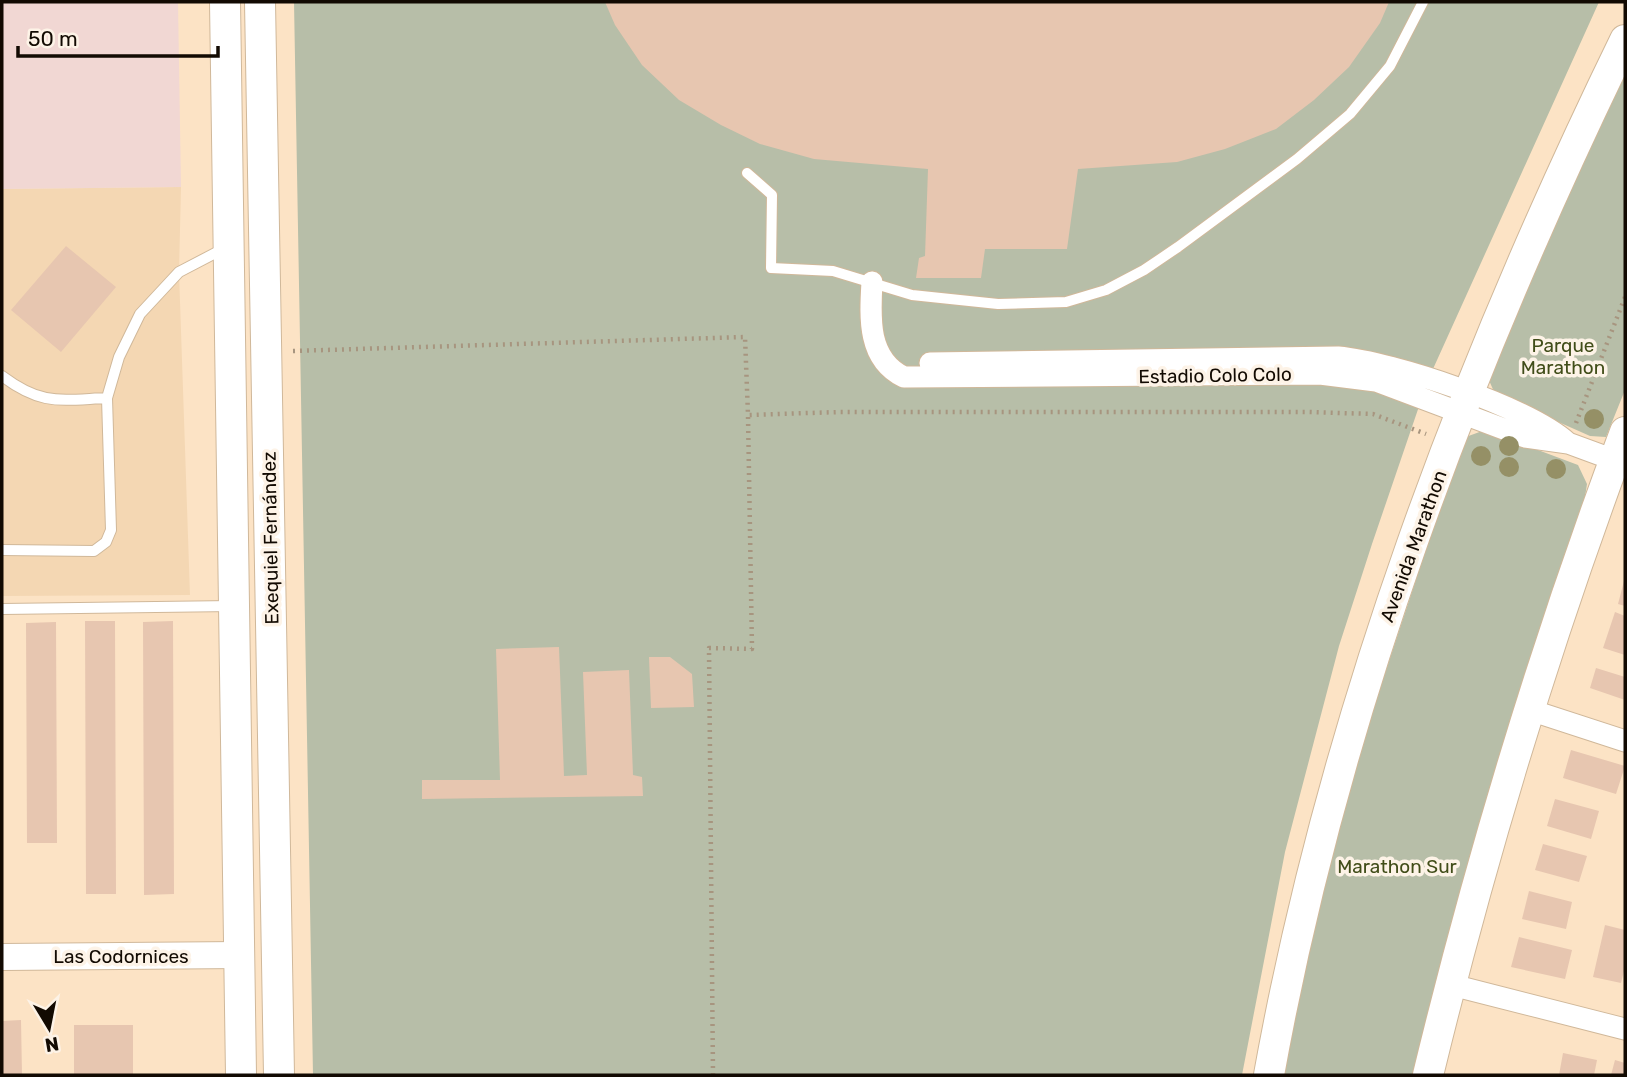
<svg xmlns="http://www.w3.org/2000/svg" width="1627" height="1077" font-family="Rubik,sans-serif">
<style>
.built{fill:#f4d7b3}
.education{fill:#f1d7d3}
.green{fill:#b7bea8}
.building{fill:#e7c6b0}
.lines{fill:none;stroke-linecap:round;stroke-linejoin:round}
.service-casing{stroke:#d0b89a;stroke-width:12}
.minor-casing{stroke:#d0b89a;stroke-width:23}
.tertiary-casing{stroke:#d0b89a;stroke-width:28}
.secondary-casing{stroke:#d0b89a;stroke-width:32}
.path{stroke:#a7957f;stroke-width:4.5;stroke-dasharray:2 5;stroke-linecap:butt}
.service{stroke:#fff;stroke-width:10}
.minor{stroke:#fff;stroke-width:21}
.tertiary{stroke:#fff;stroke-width:26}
.secondary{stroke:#fff;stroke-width:30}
.tree{fill:#959066}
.labels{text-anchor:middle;stroke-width:7;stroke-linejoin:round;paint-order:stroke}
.park-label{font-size:19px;fill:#414d19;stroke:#fdf3e7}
.street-label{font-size:19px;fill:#120a02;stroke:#fdf3e7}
</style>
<rect width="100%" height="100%" fill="#fce3c5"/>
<path class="built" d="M181,187L179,272L190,595L2,596V189Z"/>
<path class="education" d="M2,2H178L181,187L2,189Z"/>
<path class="green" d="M294,2H1599L1428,380L1372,544L1339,646L1285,852L1242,1075H313Z
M1625,75V390L1606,437L1590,436L1495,394L1488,378L1543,248Z
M1485,430L1578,465L1587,484L1583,510L1415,1075H1282L1327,848L1463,438Z"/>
<path class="building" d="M605,2H1389L1380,23L1349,67L1314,100L1276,129L1225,149L1177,162L1078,169L1067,249H985L981,278H916L919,258L925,256L928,169L814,159L760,144L721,125L679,100L642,65L615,25Z
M66,246L116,287L61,352L11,310Z
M1624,581H1625V606L1618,604Z
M1615,612L1625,616V655L1603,648Z
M85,621H115L116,894H86Z
M173,621L174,894L144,895L143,622Z
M56,622L57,843H27L26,623Z
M559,647L564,776L587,775L583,672L629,670L633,775L642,777L643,796L422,799V780H500L496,649Z
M649,657H670L692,674L694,707L651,708Z
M1596,668L1625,677V700L1590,688Z
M1571,750L1625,766L1616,794L1563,778Z
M1555,799L1599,811L1591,839L1547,826Z
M1543,844L1587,856L1579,882L1535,870Z
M1529,891L1572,902L1566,929L1522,919Z
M1605,925L1625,930V967L1621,983L1593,977Z
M1519,937L1572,950L1565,979L1511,967Z
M21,1020L22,1075H2V1021Z
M74,1025H133V1075H74Z
M1563,1053L1597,1060L1594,1075H1559Z
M1615,1060L1625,1063V1075H1611Z"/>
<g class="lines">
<g class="service-casing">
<path id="service" d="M747,173L772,195L771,268L833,271L912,295L998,304L1066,302L1106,290L1144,270L1178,247L1297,159L1350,114L1390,66L1423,2
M2,376C42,406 60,400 107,398
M2,550L94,551L106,542L111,530L107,398L119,357L140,314L179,272L225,248
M2,609L233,606"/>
</g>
<g class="minor-casing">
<path id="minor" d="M872,282C870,317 867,359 904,377L1320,374L1376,381L1525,437L1568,443L1625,464
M930,363L1338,357C1393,362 1528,407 1568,443
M1530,710L1625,741
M1452,985L1625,1029"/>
</g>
<g class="tertiary-casing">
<path id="tertiary" d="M2,957L240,955"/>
</g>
<g class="secondary-casing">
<path id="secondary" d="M225,2L241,1075
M260,2L279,1075
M1269,1075C1334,715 1465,368 1625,40
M1428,1075C1481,857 1546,642 1625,432"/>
</g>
<path class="path" d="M293,351L745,337L748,415L840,412H1308L1373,414L1426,434
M1576,423L1625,297
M713,1075L709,648L752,649L748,415"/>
<use href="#service" class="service"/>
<use href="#minor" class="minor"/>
<use href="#tertiary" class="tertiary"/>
<use href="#secondary" class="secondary"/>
</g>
<g class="tree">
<circle cx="1594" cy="419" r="10"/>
<circle cx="1509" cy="446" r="10"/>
<circle cx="1481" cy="456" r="10"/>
<circle cx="1509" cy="467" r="10"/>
<circle cx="1556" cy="469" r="10"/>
</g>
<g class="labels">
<g class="park-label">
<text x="1563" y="352">Parque<tspan x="1563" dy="22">Marathon</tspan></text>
<text x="1397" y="873">Marathon Sur</text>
</g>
<g class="street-label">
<text transform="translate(1215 375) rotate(-1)" y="7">Estadio Colo Colo</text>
<text transform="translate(270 538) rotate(-91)" y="7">Exequiel Fernández</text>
<text transform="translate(1413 546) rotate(-70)" y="7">Avenida Marathon</text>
<text x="121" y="963">Las Codornices</text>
</g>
</g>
<rect width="1627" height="1077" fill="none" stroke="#120a02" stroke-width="7"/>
<g transform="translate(49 1028) rotate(170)" stroke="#fdf3e7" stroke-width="5" paint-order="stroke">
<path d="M0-5L12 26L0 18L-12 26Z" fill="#120a02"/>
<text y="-10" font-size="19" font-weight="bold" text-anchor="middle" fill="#120a02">N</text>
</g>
<path d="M18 46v10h200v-10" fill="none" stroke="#120a02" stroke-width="3.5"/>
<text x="28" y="46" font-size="21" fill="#120a02" stroke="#fdf3e7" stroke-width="5" paint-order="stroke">50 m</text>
</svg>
